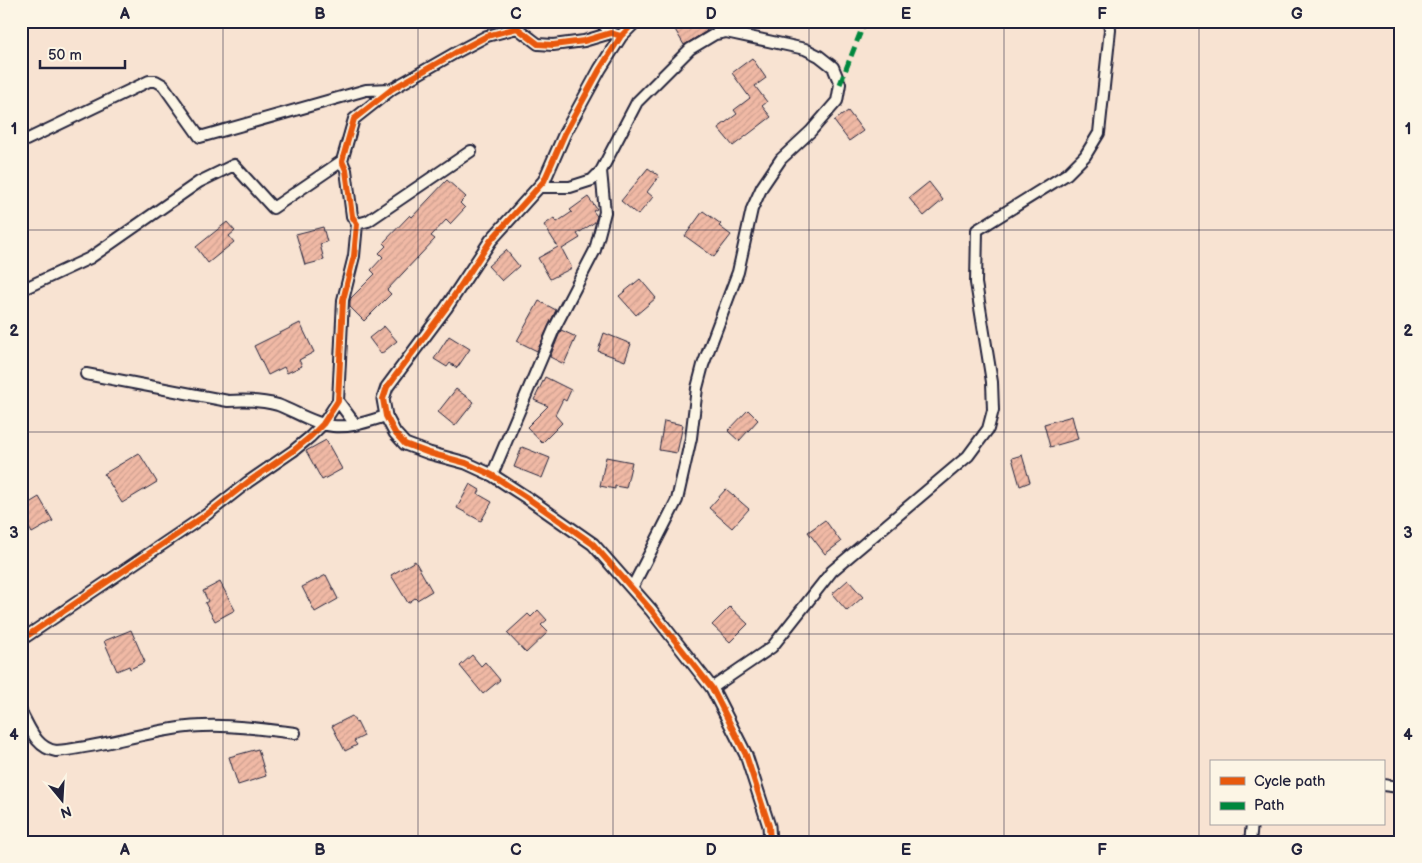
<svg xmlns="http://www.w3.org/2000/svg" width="1422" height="863" font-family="'Balsamiq Sans',sans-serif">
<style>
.building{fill:url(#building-hatch);stroke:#22223b}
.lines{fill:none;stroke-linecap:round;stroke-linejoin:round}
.minor-casing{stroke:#22223b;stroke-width:14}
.tertiary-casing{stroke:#22223b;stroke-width:15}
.minor{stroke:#fcf5e5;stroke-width:10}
.tertiary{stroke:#fcf5e5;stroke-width:11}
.quiet{stroke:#00873e;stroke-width:5;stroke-dasharray:10 5;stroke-linecap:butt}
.cycleway-casing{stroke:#fcf5e5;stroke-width:9}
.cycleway{stroke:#e8590c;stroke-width:6}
.grid{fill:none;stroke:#22223b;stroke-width:1;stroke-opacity:0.55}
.neatline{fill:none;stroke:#22223b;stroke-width:2}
.grid-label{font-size:16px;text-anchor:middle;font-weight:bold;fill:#22223b}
</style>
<defs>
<pattern id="building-hatch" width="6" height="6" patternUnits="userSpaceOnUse" patternTransform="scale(1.25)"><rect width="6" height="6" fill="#f0b9a5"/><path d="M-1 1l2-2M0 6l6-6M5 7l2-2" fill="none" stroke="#ce9f8f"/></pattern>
</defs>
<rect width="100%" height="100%" fill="#f8e3d2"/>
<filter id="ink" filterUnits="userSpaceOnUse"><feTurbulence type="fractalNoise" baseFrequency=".02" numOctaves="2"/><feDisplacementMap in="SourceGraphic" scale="10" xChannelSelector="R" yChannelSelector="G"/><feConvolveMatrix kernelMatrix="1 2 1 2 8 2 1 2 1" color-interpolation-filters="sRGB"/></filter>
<g filter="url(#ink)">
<path class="building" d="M670,21H702L707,31L684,45Z
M752,58L766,78L755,86L767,102L762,106L771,117L733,146L718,128L737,114L734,110L750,98L732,73Z
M848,111L863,131L849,141L834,121Z
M648,168L659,176L647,192L653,197L638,215L621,201Z
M447,180L466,197L460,203L465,208L450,224L446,220L431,236L435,239L387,290L391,294L364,321L350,307V301L351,298L375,274L371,270L383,257L379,253L386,246L383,243L410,215L412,217Z
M929,182L943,200L924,216L909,198Z
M588,197L597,209L593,211L597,216L595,222L577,234L580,238L562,249L572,268L550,279L538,258L558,247L544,225L554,218L557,222L572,212L570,210Z
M703,211L721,224L719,226L731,235L714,257L685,236Z
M227,222L235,231L229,236L234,242L208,263L196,247Z
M323,227L327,242L320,244L324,260L305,265L296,234Z
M506,250L519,266L502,281L488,266Z
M640,279L656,298L636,315L619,296Z
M539,301L556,310L537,351L517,341Z
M300,323L314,352L299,360L302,366L287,373L284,367L268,375L254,346Z
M384,326L397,341L381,354L369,338Z
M561,330L576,337L564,364L550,357Z
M604,333L631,344L625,361L598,351Z
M449,336L470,349L457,368L450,363L447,367L434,359Z
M545,377L571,390L566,401L563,399L555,415L562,423L542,443L527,427L548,406L534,400Z
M456,389L474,402L455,426L438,412Z
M748,410L758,420L739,441L728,431Z
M1072,416L1078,439L1050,447L1044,424Z
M664,421L683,425L677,453L659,450Z
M326,440L342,469L322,480L306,451Z
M522,447L550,458L542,478L514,467Z
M139,453L157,482L122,503L104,474Z
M1022,455L1030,482L1020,486L1012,458Z
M606,457L632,462L626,488L615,486V489L600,486Z
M470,484L480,490L478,494L492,502L481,521L457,508Z
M726,489L749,509L732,528L709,508Z
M39,497L53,521L32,533L21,514V508Z
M825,520L841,542L825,554L808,532Z
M415,561L432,591L417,600L415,598L408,603L391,575Z
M326,575L338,599L315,612L302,587Z
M848,580L863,597L847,611L832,594Z
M220,582L235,610L215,621L205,603L208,601L203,591Z
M730,607L748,624L730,642L712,625Z
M538,610L547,620L541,625L548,632L526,653L507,633L528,614L531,617Z
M131,630L145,662L130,669L129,666L117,671L104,641Z
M472,655L481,666L485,662L500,680L483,694L460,666Z
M352,716L356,723L357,722L364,736L354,741L357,745L345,751L332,726Z
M258,749L266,776L238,785L229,757Z"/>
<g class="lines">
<g class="minor-casing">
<path id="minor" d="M600,21L611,33
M24,141L149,81H156L163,85L200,137L366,90L392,89
M539,187H570L592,180L601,171L637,102L690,49L715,34L726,32L805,49L819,56L833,67L840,84L837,101L811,131L781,159L762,187L752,209L738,272L703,365L697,388L691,438L677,500L632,588
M357,224L368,221L471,151
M21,290L90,258L199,182L234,165L273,208L342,161
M86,374L228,401C245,400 262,400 278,405C296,412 314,424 333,426C351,428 369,421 386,416
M338,401L355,424
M492,475L554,329L595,250L605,212L601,171
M21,640L206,515L248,482L293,451L310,437L323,424L338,401L343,300L354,256L357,224L352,216L346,170L342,161L354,119L392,89L455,53L487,36L517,28L538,44L553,45L584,41L611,33L621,36
M712,688L772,647L832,571L968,456L988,429L993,410L992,382L976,283L977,230L1067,174L1085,156L1099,133L1110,30L1109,21
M21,712C30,728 36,748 56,751C95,748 134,735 173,729C214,722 254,728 295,733
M1383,785L1399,787L1401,792
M1250,842L1252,824"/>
</g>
<g class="tertiary-casing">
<path id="tertiary" d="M636,21L621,36L600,69L565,133L544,181L491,240L446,308L387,387L383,399L386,416L395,433L405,444L429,453L466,463L492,475L526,497L593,544L651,610L712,688L746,755L769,826L770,842"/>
</g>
<use href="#minor" class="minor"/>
<use href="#tertiary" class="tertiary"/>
<path class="quiet" d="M840,84L865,21"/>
<g class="cycleway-casing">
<path id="cycleway" d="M636,21L621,36L600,69L565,133L544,181L491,240L446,308L387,387L383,399L386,416L395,433L405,444L429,453L466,463L492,475L526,497L593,544L651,610L712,688L746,755L769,826L770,842
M21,640L206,515L248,482L293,451L310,437L323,424L338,401L343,300L354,256L357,224L352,216L346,170L342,161L354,119L392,89L455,53L487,36L517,28L538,44L553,45L584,41L611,33L621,36"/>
</g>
<use href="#cycleway" class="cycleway"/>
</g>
</g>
<path class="grid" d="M223,21V842M418,21V842M613,21V842M809,21V842M1004,21V842M1199,21V842M21,230H1401M21,432H1401M21,634H1401"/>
<rect width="1422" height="863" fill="none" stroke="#fcf5e5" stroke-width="55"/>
<rect x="1210" y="760" width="175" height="65" fill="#fcf5e5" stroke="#a5a1a1"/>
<rect x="1220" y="777" width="25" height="8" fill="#e8590c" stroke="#a5a1a1"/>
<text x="1254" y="786" font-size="15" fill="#22223b">Cycle path</text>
<rect x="1220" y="802" width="25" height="8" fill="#00873e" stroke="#a5a1a1"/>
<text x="1254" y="810" font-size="15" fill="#22223b">Path</text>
<g transform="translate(62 800) rotate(162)" stroke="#fcf5e5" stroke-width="4" paint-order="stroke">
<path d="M0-4L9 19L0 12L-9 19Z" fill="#22223b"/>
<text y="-8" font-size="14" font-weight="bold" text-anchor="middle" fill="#22223b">N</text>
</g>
<path d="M40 60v8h85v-8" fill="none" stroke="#22223b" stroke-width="2.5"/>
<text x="48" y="60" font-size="15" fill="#22223b" stroke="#fcf5e5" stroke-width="4" paint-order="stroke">50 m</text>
<rect x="28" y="28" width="1366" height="808" class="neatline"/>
<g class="grid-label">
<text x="125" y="19">A</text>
<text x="320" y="19">B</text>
<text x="516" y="19">C</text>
<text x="711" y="19">D</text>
<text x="906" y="19">E</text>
<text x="1102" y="19">F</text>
<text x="1297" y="19">G</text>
<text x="14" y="134">1</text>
<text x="1408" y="134">1</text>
<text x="14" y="336">2</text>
<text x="1408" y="336">2</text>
<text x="14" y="538">3</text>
<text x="1408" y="538">3</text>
<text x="14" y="740">4</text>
<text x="1408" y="740">4</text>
<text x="125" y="855">A</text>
<text x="320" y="855">B</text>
<text x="516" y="855">C</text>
<text x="711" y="855">D</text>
<text x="906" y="855">E</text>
<text x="1102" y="855">F</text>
<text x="1297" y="855">G</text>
</g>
</svg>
